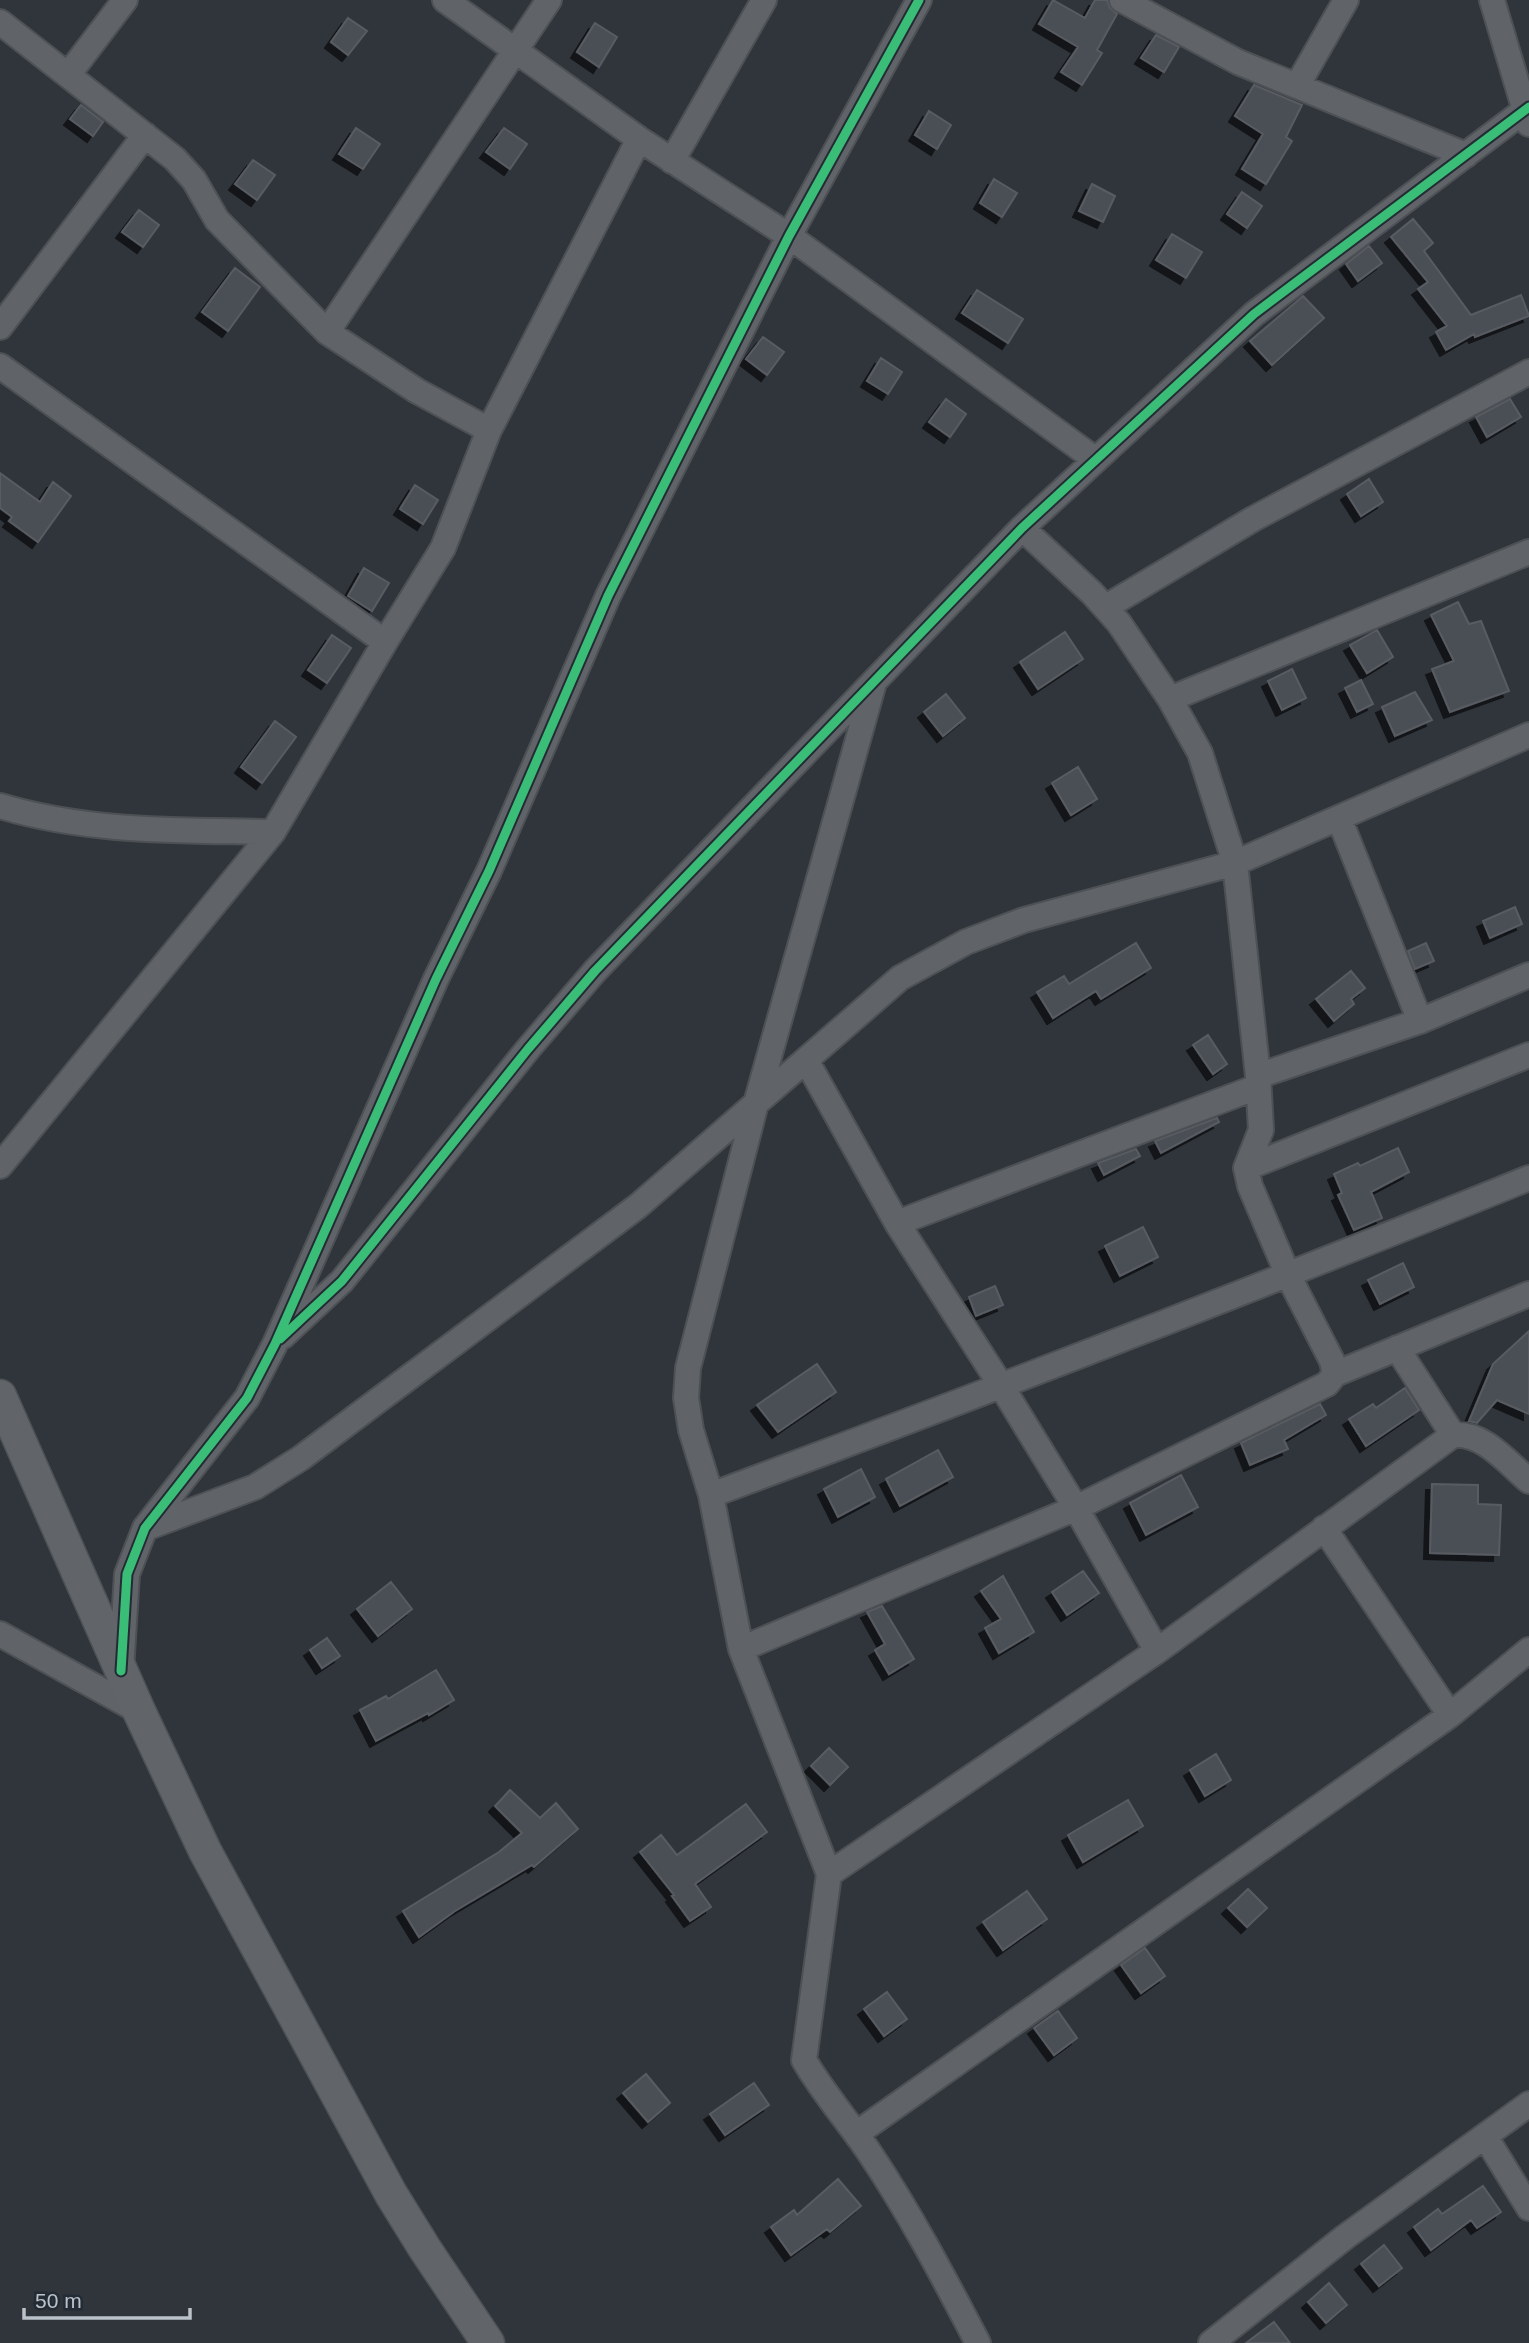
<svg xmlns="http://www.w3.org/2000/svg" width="1529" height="2343" font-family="Arial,sans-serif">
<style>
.building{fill:#4a4f54;stroke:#585c62;stroke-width:2;filter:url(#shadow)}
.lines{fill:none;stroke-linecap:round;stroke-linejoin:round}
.minor-casing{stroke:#4d5155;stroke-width:28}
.major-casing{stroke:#4d5257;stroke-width:35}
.minor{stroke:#606468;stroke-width:24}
.major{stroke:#61656a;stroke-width:32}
.cycleway-casing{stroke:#232c35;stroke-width:13}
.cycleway{stroke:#3abd76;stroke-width:9}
</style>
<defs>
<filter id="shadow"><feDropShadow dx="-6" dy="6" stdDeviation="0" flood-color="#0009"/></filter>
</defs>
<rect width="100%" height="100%" fill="#2f353b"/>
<path class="building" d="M1053,0L1085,18L1095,0H1107L1110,8L1117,14L1097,50L1102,53L1082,85L1061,72L1078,47L1039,24Z
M348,18L367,31L348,55L331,42Z
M595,23L617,37L599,67L577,52Z
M1156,35L1179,47L1164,72L1141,58Z
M1254,85L1302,105L1286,137L1292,141L1266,184L1242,169L1263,134L1235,116Z
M81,105L103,122L93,136L70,119Z
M929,111L951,125L937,149L915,135Z
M356,128L380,144L363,169L339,154Z
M504,128L527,144L510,169L486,152Z
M253,160L275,175L257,200L235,184Z
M994,179L1017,193L1002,217L980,203Z
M1092,184L1115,196L1103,222L1079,211Z
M1242,192L1262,206L1247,228L1227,214Z
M139,210L159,225L143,247L122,232Z
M1413,219L1433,243L1424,251L1471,315L1521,295L1529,316L1475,337L1474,334L1446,350L1436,332L1447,326L1418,289L1428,282L1391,237Z
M1172,234L1202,252L1186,278L1156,260Z
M1369,246L1382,263L1358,281L1346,264Z
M235,268L260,287L228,331L202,312Z
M977,290L1023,319L1008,343L962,313Z
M1303,296L1324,318L1272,365L1250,341Z
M763,337L784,352L767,375L746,359Z
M881,358L902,372L888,394L867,381Z
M946,399L966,414L950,437L929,422Z
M1510,399L1521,417L1487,437L1476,417Z
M0,473L40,502L53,482L71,496L38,542L9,521L12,517L0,508Z
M1369,479L1383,502L1361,516L1347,494Z
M415,485L438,500L423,524L400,509Z
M364,568L389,583L372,611L348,596Z
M1458,602L1469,624L1481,621L1509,691L1450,712L1432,669L1454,661L1431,615Z
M1377,630L1393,657L1367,673L1350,645Z
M1065,632L1083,659L1038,689L1020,662Z
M332,635L351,648L327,683L308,670Z
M1292,669L1306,698L1282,710L1268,681Z
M1361,680L1373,704L1357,712L1345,688Z
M1415,692L1432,720L1395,736L1382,707Z
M946,694L965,718L943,736L924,712Z
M275,721L296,737L262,783L241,767Z
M1078,767L1097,799L1071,815L1052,783Z
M1515,907L1522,924L1490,938L1483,921Z
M1136,943L1151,968L1101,999L1096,991L1053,1018L1037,992L1064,976L1069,984Z
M1426,943L1434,961L1415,969L1408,951Z
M1351,971L1365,988L1351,999L1354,1004L1334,1021L1316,999Z
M1208,1035L1227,1064L1213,1074L1193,1045Z
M1217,1118L1219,1122L1161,1153L1155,1141Z
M1398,1148L1409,1172L1371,1192L1382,1218L1354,1230L1338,1195L1342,1193L1334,1174L1358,1163L1360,1166Z
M1136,1149L1140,1156L1104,1175L1098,1163Z
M1143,1227L1158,1257L1120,1276L1105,1246Z
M1403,1263L1414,1287L1380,1304L1368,1280Z
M995,1286L1003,1305L976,1316L969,1297Z
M1529,1331V1414L1497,1400L1477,1423L1469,1421L1493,1364Z
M817,1364L836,1392L778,1432L757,1405Z
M1405,1388L1419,1410L1366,1446L1349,1419L1373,1404L1376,1408Z
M1320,1404L1326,1415L1284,1440L1288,1449L1250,1465L1241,1443Z
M938,1450L953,1477L900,1506L886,1479Z
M861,1469L875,1497L838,1517L824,1489Z
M1181,1475L1198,1507L1146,1535L1130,1503Z
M1432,1484L1478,1485V1504L1501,1505L1499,1555L1430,1553Z
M1083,1571L1099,1593L1067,1615L1052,1592Z
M1003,1576L1034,1632L999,1653L985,1628L1001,1619L981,1591Z
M391,1582L412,1609L378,1636L357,1609Z
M882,1606L914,1659L889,1674L875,1650L885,1644L867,1612Z
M327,1638L340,1656L322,1668L310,1650Z
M436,1670L454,1700L429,1715L428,1713L376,1741L360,1710L386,1696L388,1699Z
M829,1748L848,1767L830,1785L811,1766Z
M1216,1754L1231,1780L1205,1796L1190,1770Z
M510,1790L540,1818L556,1803L578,1829L534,1867L532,1865L455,1911L419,1937L403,1911L499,1852L522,1833L495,1806Z
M1128,1800L1143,1826L1083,1862L1068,1835Z
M746,1804L767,1832L695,1884L711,1907L690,1921L672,1896L674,1895L640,1852L661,1835L677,1855Z
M1248,1889L1267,1908L1247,1927L1228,1908Z
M1027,1891L1047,1919L1003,1950L983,1922Z
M1145,1948L1165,1976L1141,1993L1121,1965Z
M887,1992L907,2019L884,2036L864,2009Z
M1058,2011L1077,2038L1054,2055L1034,2028Z
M646,2074L670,2103L648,2122L623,2093Z
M754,2083L769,2105L725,2135L710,2114Z
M838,2179L861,2206L830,2232L827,2229L791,2255L771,2227L794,2210L797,2215Z
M1483,2186L1501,2212L1477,2228L1471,2220L1431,2250L1414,2227L1438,2209L1442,2214Z
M1384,2245L1402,2268L1379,2286L1361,2264Z
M1329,2283L1347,2305L1326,2323L1308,2302Z
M1274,2322L1290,2343H1246Z"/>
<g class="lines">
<g class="minor-casing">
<path id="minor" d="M445,0L639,139L789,236L1096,460
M1122,0L1238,62L1466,155
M1492,0L1529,124
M0,22L175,159L194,180L217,220L327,332L417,391L489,430
M68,75L125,0
M1297,86L1346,0
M672,161L764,0
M0,327L145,135
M327,332L549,0
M0,366L385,642
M1022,528L1092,593L1119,623L1170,699L1200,753L1235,863L1258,1076L1261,1130L1246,1168L1250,1186L1288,1275L1332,1361L1335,1374
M1106,607L1253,519L1529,372
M873,686L755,1107L688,1368L686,1398L691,1430L711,1495L741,1649L829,1874L804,2060C823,2093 848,2121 869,2152C910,2213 944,2278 978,2343
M1170,699L1529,552
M0,806C89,833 181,830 273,832
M1339,818L1420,1021
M806,1060L897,1223L1002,1387L1076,1508L1157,1651
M1258,1076L1420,1021L1529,975
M0,1166L273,832L385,642L443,548L489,430L639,139
M1246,1168L1529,1055
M897,1223L1257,1087
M283,1336L342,1281L528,1049L595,971L1022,528L1254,314L1529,107
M1397,1348L1453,1435
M711,1495C985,1393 1258,1288 1529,1178
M146,1528L255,1487L301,1458L638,1206L900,978L966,942L1024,920L1235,863L1529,735
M1324,1528L1450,1715
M0,1634L139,1711
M741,1649L1076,1508L1327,1384L1335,1374L1529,1294
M121,1670L127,1574L145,1528L247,1398L275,1344L436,979L489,871L608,596L789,236L919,0
M829,1874L1157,1651L1453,1435C1483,1432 1507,1462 1529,1481
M856,2134L1450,1715L1529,1650
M1485,2136L1529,2208
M1211,2343L1345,2237L1529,2104"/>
</g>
<g class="major-casing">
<path id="major" d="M0,1396L139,1711L205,1851L391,2194L425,2249L488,2343"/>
</g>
<use href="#minor" class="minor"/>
<use href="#major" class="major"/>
<g class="cycleway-casing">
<path id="cycleway" d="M280,1339L342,1281L528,1049L595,971L1022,528L1254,314L1529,107
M121,1671L127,1574L145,1528L247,1398L275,1344L436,979L489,871L608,596L789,236L919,0"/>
</g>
<use href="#cycleway" class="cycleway"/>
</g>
<path d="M24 2308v10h166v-10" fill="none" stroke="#bbc2ca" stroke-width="3.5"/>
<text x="35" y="2308" font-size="21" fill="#bbc2ca" stroke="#232c35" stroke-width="5" paint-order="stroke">50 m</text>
</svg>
